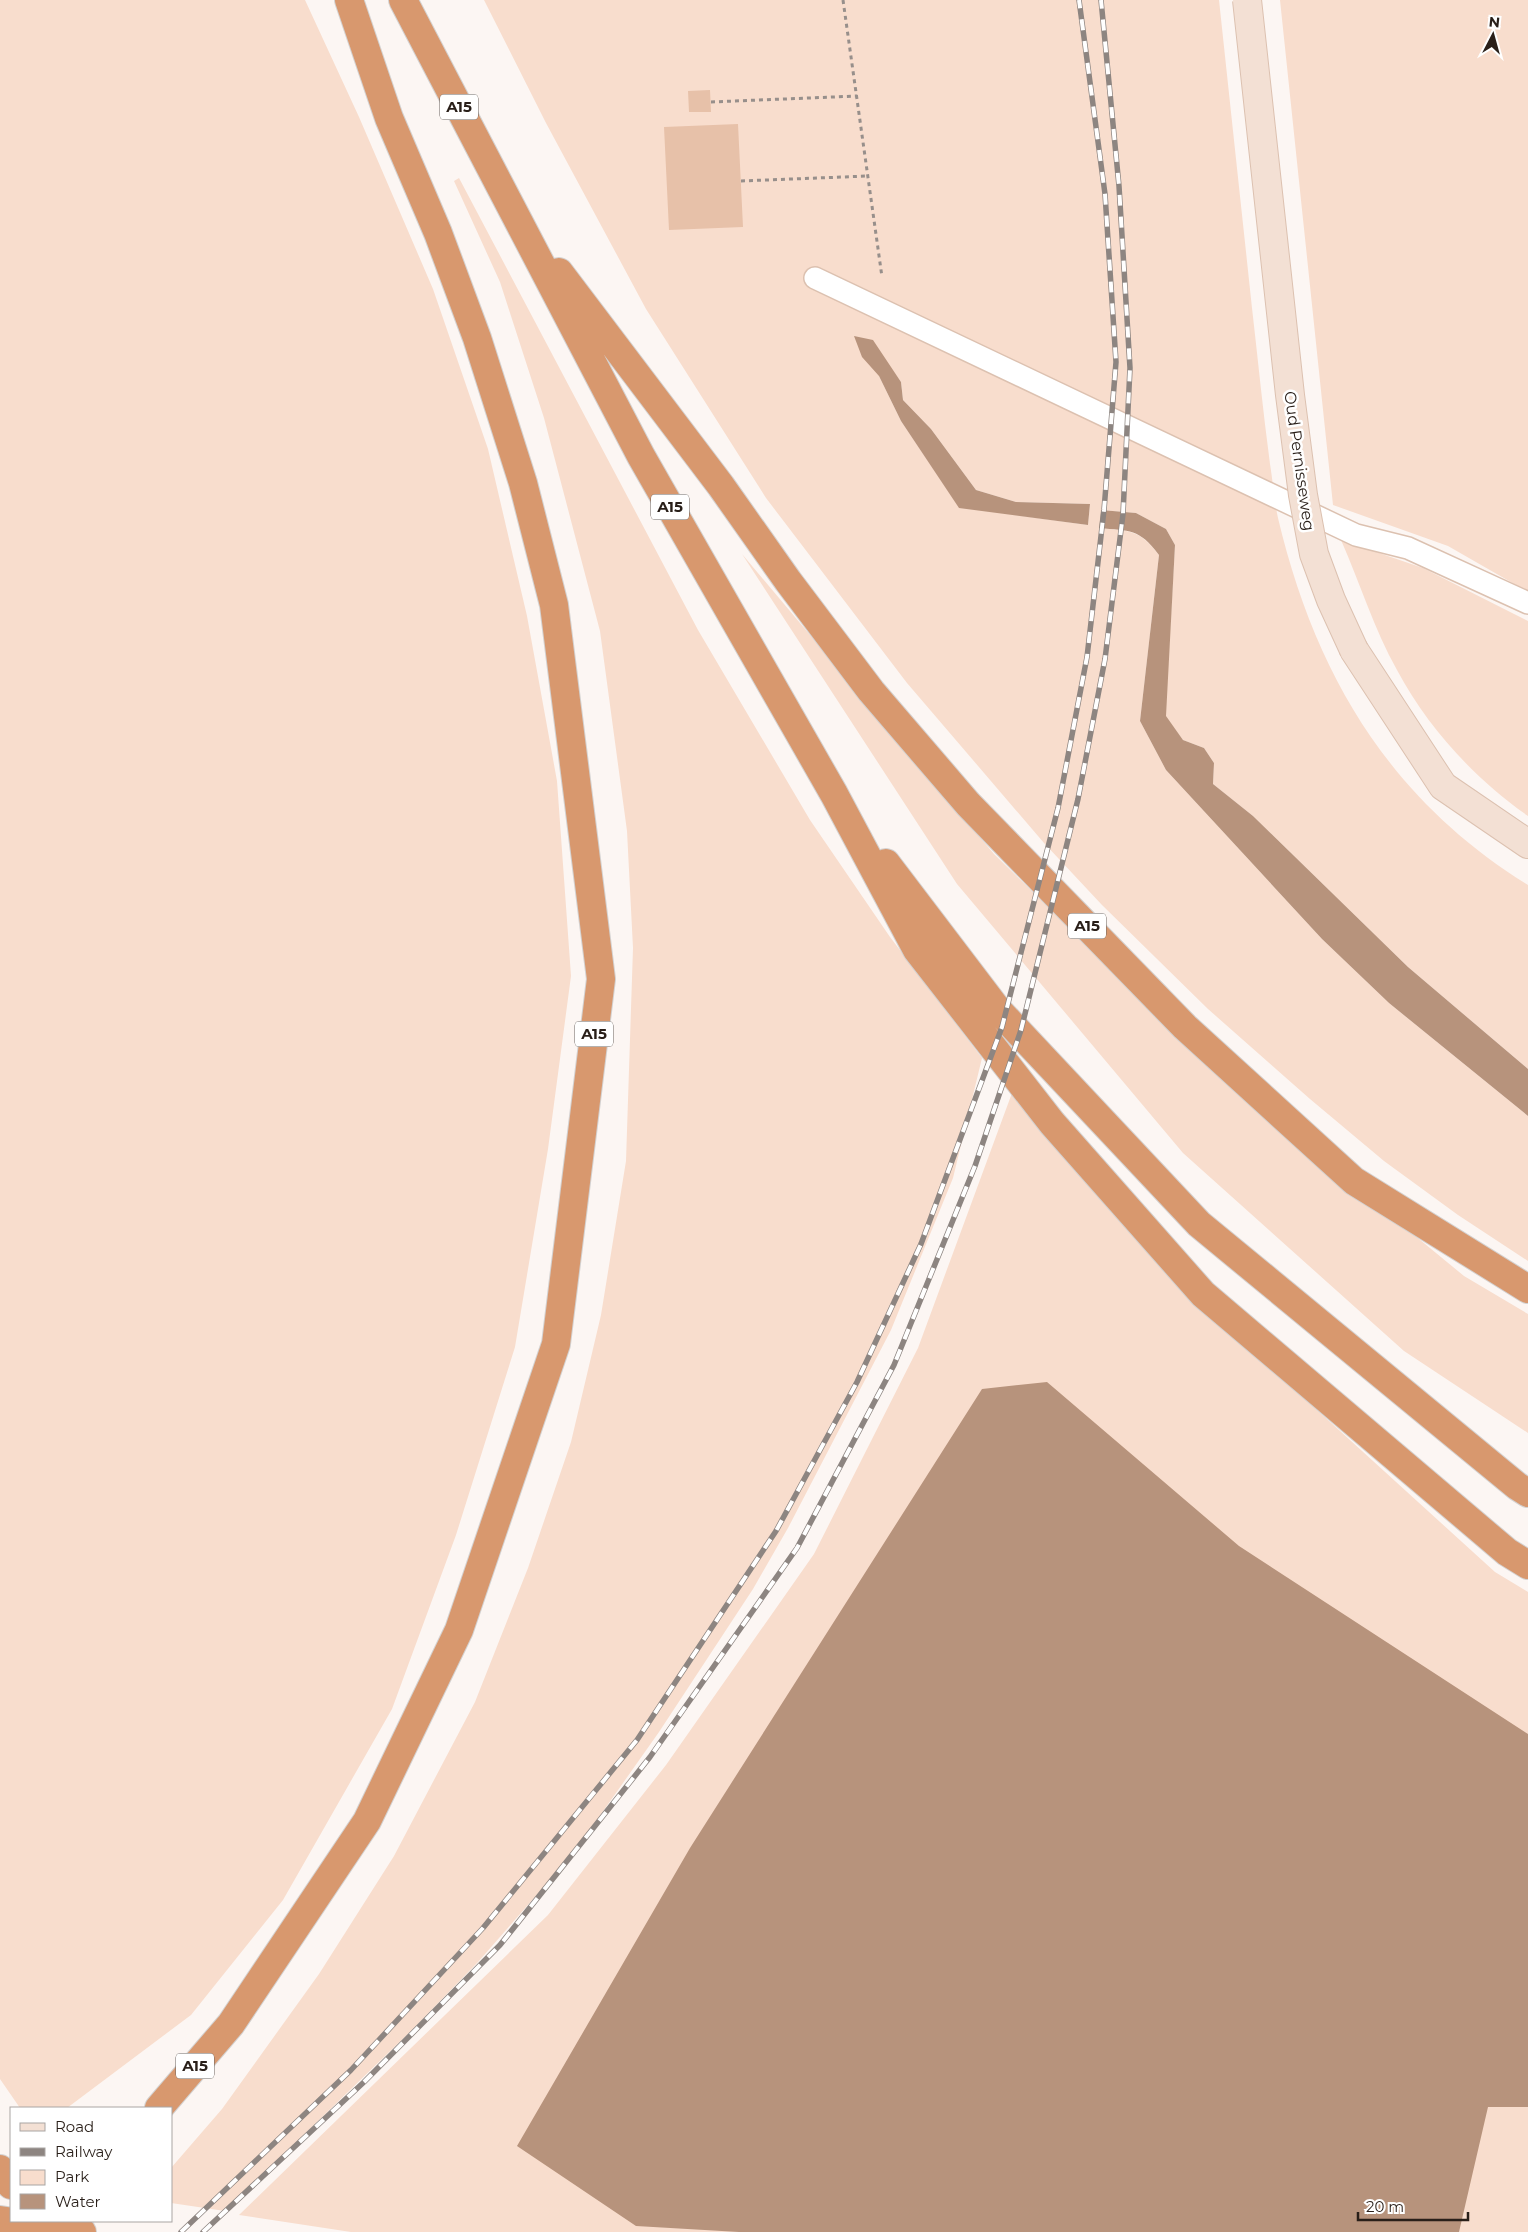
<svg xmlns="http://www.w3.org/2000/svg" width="1528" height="2232" font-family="Montserrat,sans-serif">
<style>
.green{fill:#f8ddcd;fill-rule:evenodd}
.water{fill:#b7937c}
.building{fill:#e7c1a9}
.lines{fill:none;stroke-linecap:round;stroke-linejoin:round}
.lane-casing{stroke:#dcc1b0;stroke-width:24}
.secondary-casing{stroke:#dcc1b0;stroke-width:30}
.highway-casing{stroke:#d4d2d1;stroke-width:30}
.path{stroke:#978f8b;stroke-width:3;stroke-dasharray:4 4;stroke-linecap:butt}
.lane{stroke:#fff;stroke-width:21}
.secondary{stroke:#f3e0d4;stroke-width:28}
.highway{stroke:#d8986e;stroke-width:28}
.rail-casing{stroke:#8d8581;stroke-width:5.5}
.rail{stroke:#fff;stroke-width:4;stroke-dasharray:11;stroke-linecap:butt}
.secondary-bridge-casing{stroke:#dcc1b0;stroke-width:30;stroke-linecap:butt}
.highway-bridge-casing{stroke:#d4d2d1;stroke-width:30;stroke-linecap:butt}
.secondary-bridge{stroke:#f3e0d4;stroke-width:28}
.highway-bridge{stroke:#d8986e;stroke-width:28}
.labels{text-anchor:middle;stroke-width:5;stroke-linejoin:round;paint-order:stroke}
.shield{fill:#fff;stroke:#69625e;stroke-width:1}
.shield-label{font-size:15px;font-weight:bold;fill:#291f19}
.street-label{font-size:16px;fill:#291f19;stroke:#fff}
</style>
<rect width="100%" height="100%" fill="#fcf6f3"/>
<path class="green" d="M0,0H305L359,117L433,289L488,449L527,616L557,781L571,976L548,1149L515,1347L456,1535L392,1709L283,1900L191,2015L67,2108H20L0,2079Z
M484,0H1219C1230,103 1241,205 1252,308C1258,360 1263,412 1270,464C1273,482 1274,500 1278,518C1315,674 1389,799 1528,885V1069L1408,967L1253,816L1213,784L1214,763L1204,748L1183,740L1165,716L1175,545L1166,529L1136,513L1101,510L1099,528C1130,531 1139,529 1159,555L1140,721L1166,770L1322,939L1389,1003L1528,1116V1261L1458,1215L1384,1161L1310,1099L1208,1009L1102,905L1044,843L907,683L766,498L646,309L546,123ZM888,364L901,382L903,400L931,429L976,490L1016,502L1090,504L1088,525L959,507L901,421L879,376Z
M1280,0H1528V592L1448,546L1333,505Z
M459,178L698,630L810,820L890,937L982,1058L953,1178L891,1330L788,1528L753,1589L659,1732L575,1851L478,1962L412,2030L225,2211L171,2203V2168L222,2109L319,1974L394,1856L475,1702L528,1568L571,1442L601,1315L626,1161L633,948L627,831L600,631L544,418L500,282L454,181Z
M1341,540L1423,568L1528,621V816C1474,778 1428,728 1397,670C1374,629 1360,583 1341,540Z
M742,554L994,854L1222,1077L1464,1276L1528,1314V1433L1404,1351L1183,1153L957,884Z
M1012,1093L1196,1300L1495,1572L1528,1592V2232H351L239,2215L548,1915L666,1765L814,1554L918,1348Z"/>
<path class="water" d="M854,336L873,340L901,382L903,400L931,429L976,490L1016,502L1090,504L1088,525L959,508L901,421L879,376L862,357Z
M1101,510L1136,513L1166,529L1175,545L1166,716L1183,740L1204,748L1214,763L1213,784L1253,816L1408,967L1528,1069V1116L1389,1003L1322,939L1166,770L1140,721L1159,555C1139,528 1130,531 1099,528Z
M1047,1382L1239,1546L1528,1734V2107H1488L1459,2232H739L636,2226L517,2146L690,1848L982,1389Z"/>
<path class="building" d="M710,90L711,112H689L688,91Z
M738,124L743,227L669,230L664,127Z"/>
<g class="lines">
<g class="lane-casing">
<path id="lane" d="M815,278L1356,535L1408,548L1528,603"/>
</g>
<g class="secondary-casing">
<path id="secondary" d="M1354,650L1443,786L1528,844"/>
</g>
<g class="highway-casing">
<path id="highway" d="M403,0L641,456L834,794L917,950L1052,1123L1203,1294L1507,1552L1528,1565
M559,272L721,486L788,581L871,691L968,804L1185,1027L1354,1181L1528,1289
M886,863L997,1009L1199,1224L1517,1486L1528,1493
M159,2108L231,2024L367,1821L459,1630L556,1344L601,979L554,605L523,483L477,338L438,233L389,118L349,0
M0,2169L11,2185
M0,2220L82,2232"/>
</g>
<path class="path" d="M843,0L882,277
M711,102L857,96
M741,181L868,176"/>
<use href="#lane" class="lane"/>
<use href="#secondary" class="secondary"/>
<use href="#highway" class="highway"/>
<g class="rail-casing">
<path id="rail" d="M181,2232L351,2070L483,1928L637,1740L776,1531L857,1382L921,1244L1002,1027L1058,808L1087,657L1104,510L1116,362L1105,194L1079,0
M203,2232L364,2082L500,1945L650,1757L797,1548L894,1365L975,1166L1021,1030L1078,799L1105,659L1123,514L1130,368L1119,186L1101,0"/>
</g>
<use href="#rail" class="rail"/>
<g class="secondary-bridge-casing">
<path id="secondary-bridge" d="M1247,0L1290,395L1303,495L1314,554L1331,600L1354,650"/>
</g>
<g class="highway-bridge-casing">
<path id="highway-bridge" d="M37,2232L50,2221"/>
</g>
<use href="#secondary-bridge" class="secondary-bridge"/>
<use href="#highway-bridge" class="highway-bridge"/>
</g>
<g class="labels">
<g class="shield">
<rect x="440" y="94.5" width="38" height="25" rx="4"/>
<rect x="651" y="494.5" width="38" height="25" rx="4"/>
<rect x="1068" y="913.5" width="38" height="25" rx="4"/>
<rect x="575" y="1021.5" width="38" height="25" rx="4"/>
<rect x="176" y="2053.5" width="38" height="25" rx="4"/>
</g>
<g class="shield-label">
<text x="459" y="112">A15</text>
<text x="670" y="512">A15</text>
<text x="1087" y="931">A15</text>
<text x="594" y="1039">A15</text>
<text x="195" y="2071">A15</text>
</g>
<g class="street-label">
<text transform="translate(1300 461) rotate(82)" y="6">Oud Pernisseweg</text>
</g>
</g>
<rect x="10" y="2107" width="162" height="115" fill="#ffffff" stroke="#a9a5a3"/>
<rect x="20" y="2123" width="25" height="8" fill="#f3e0d4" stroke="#a9a5a3"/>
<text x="55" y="2132" font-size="15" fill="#291f19">Road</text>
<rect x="20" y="2148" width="25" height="8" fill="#8d8581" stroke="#a9a5a3"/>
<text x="55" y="2157" font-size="15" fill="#291f19">Railway</text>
<rect x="20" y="2170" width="25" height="15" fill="#f8ddcd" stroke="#a9a5a3"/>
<text x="55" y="2182" font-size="15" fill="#291f19">Park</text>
<rect x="20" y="2194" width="25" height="15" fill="#b7937c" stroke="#a9a5a3"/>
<text x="55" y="2207" font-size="15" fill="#291f19">Water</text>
<g transform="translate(1493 35) rotate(6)" stroke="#ffffff" stroke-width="4" paint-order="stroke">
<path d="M0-4L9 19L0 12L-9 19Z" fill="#291f19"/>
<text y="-8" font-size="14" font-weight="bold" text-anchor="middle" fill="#291f19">N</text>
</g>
<path d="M1358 2212v8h110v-8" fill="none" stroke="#291f19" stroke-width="2.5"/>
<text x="1366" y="2212" font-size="15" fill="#291f19" stroke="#ffffff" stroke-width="4" paint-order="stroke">20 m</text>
</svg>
